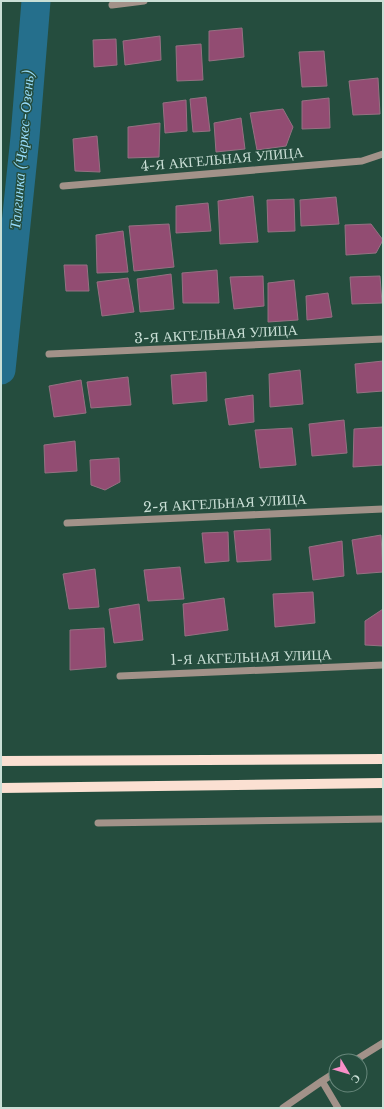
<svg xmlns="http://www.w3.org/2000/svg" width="384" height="1109" font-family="'Libre Baskerville',serif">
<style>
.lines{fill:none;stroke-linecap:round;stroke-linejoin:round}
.river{stroke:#256f8c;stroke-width:29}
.building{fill:#924c72;stroke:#957182}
.minor{stroke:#a29289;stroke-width:7}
.major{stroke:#fbe0d2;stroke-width:10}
.labels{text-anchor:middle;stroke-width:3;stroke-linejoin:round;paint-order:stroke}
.street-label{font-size:14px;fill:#cadfd6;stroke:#254d3e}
.water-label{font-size:15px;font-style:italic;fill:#97dcfb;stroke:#254d3e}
</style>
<rect width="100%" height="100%" fill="#254d3e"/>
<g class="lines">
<path class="river" d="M1,370L25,137L36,1"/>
</g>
<path class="building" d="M242,28L244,57L209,61V31Z
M160,36L161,60L125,65L123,41Z
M116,39L117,65L94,67L93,40Z
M201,44L203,80L177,81L176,46Z
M324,51L327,86L302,87L299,52Z
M378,78L380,114L353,115L349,81Z
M206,97L210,131L193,132L190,99Z
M329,98L330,128L302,129V101Z
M186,100L187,131L165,133L163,103Z
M283,109L293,127L286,146L257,150L250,113Z
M241,118L245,149L216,152L214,123Z
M160,123L159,157L128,158V127Z
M97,136L100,172L75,171L73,139Z
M253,196L258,242L220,244L218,201Z
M336,197L339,224L301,226L300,200Z
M294,199L295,231L268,232L267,200Z
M208,203L211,231L176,233V206Z
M169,224L174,267L134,271L129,226Z
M371,224L383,240L376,253L346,255L345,225Z
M123,231L128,272L97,273L96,235Z
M64,265H87L89,291H66Z
M217,270L219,303H183L182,273Z
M171,274L174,309L140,312L137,279Z
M263,276L264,306L234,309L230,277Z
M380,276L382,303L352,304L350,277Z
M128,278L134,312L102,316L97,282Z
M294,280L298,320L268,322V283Z
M328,293L332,317L307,320L306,296Z
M383,361V391L357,393L355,364Z
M300,370L303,404L270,407L269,374Z
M206,372L207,401L173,404L171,375Z
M128,377L131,405L91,408L87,382Z
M81,380L86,413L54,417L49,386Z
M253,395L254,422L229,425L225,399Z
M344,420L347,453L312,456L309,424Z
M383,427V465L353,467L354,429Z
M292,428L296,465L260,468L255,430Z
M75,441L77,471L45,473L44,445Z
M119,458L120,482L105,490L91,485L90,460Z
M270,529L271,560L237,562L234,531Z
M228,532L229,561L205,563L202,533Z
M381,535L383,572L357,574L352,540Z
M342,541L344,576L313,580L309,547Z
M180,567L184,599L148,601L144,570Z
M95,569L99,607L69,609L63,574Z
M313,592L315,623L275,627L273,594Z
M224,598L228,630L185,636L183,604Z
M139,604L143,640L114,643L109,609Z
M383,609V646L365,645V621Z
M104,628L106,667L70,670V630Z"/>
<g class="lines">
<path class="minor" d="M112,5L144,1
M63,186L362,161L383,154
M49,354L383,339
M67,523L383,509
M120,676L383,665
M98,823L383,819
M354,1061L383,1043
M336,1072L322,1081L338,1108
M283,1108L322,1081"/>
<path class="major" d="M1,761L383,759
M1,788L383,783"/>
</g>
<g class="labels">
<g class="street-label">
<text transform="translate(222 159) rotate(-5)" y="5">4-Я АКГЕЛЬНАЯ УЛИЦА</text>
<text transform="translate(216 334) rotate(-3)" y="5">3-Я АКГЕЛЬНАЯ УЛИЦА</text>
<text transform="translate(225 503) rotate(-3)" y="5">2-Я АКГЕЛЬНАЯ УЛИЦА</text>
<text transform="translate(251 657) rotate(-2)" y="5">1-Я АКГЕЛЬНАЯ УЛИЦА</text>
</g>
<g class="water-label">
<text transform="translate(22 150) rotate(-85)" y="5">Талгинка (Черкес-Озень)</text>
</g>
</g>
<rect width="384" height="1109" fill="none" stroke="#cadfd6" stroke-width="4"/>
<g transform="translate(348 1073) rotate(128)"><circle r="19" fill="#254d3e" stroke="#67877b"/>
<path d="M0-3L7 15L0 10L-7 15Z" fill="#fa8fc8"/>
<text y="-6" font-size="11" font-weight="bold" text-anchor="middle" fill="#cadfd6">С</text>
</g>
</svg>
